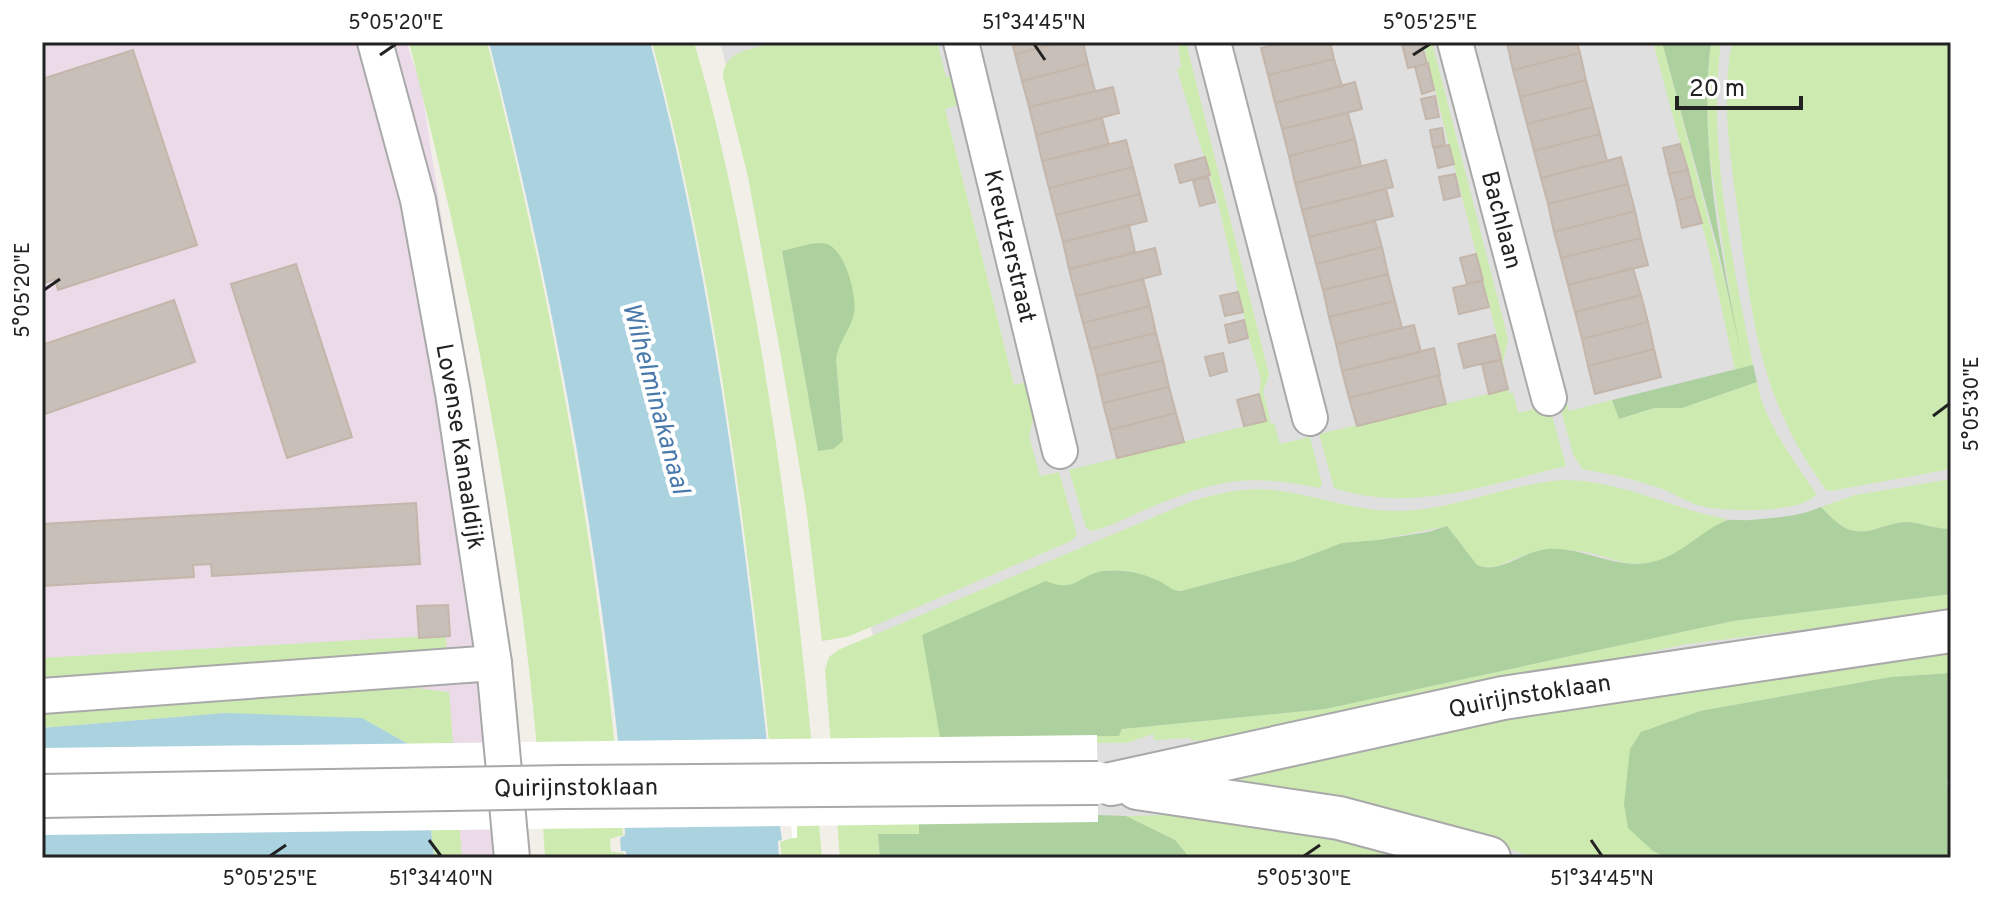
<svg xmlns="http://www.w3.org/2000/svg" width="1993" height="900" font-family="Overpass,sans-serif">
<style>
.residential{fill:#e0dfdf}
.industrial{fill:#ebdbe8}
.grass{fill:#cdebb0;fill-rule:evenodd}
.forest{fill:#add19e}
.water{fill:#aad3df}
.pier{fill:#fff}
.building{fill:#c7bfb8;stroke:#c4b6ab;stroke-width:2}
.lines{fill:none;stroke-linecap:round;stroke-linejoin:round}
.minor-casing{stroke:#a9a9a9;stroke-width:38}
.tertiary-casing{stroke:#a9a9a9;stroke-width:46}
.minor{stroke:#fff;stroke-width:34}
.tertiary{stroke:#fff;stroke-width:42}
.tertiary-bridge-casing{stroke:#a9a9a9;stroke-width:46;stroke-linecap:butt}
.tertiary-bridge{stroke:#fff;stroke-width:42}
.ticks{fill:none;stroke:#222;stroke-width:3}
.labels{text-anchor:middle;stroke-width:8;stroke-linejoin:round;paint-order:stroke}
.street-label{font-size:24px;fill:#222;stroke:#fff}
.water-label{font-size:26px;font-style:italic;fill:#4a7aab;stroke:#fff}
.neatline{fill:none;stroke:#222;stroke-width:3}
.ticks-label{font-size:20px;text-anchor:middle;fill:#222}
</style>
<rect width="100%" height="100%" fill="#f2efe9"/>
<path class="residential" d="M720,42H1951V858H877L882,671Z"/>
<path class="industrial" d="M42,42H406L421,85L515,696L518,858H42Z"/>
<path class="grass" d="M409,42H487C552,299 600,559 622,823L623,835L610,839L611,852L624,853V858H545C530,582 477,309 409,42Z
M652,42H694C719,126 736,211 752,297C786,483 806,670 822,858H782L780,842L792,838L791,826L778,824C750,562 720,298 652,42Z
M782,42H937L946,77L951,76L958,105L945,109L1014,385L1028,382L1035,412L1029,436L1040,476L1059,472L1077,535L1071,541L883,622L847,637L822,641L806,506L781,357L748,177L723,77C723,48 759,48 782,42ZM822,243C833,246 840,255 844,264C853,285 857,310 846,331C841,342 837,348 836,361L843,436L818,451L782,252L810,244Z
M1178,42H1186L1268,370L1269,375L1263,392L1271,424L1274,423L1280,444L1310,437L1322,484L1319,488C1244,473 1218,480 1149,508C1130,516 1111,527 1091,531L1086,528L1069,470L1266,421L1259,394L1261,379L1249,339L1218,202L1177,70L1181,67Z
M1423,42H1432L1508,339L1503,363L1509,393H1513L1518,413L1549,405L1566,466C1490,484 1411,514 1334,488L1319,434L1505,390L1501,352Z
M1653,42H1662L1733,314L1709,151L1707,88L1711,42H1721C1707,146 1733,263 1753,365L1735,370L1709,251Z
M1732,42H1951V469L1831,491L1826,490C1760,400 1752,320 1738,213C1730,156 1721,100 1732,42Z
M1757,382C1764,422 1793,459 1815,492L1816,495C1799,514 1725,512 1701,506C1689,503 1678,496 1667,491C1639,480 1611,474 1582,469L1573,454L1559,403L1566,401L1569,411L1612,400L1620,419L1654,408H1682Z
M1951,479V529C1935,529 1922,523 1907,522C1898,522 1890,525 1882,527C1852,538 1841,528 1821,507L1855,495Z
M1563,480C1622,480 1671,509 1727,519C1704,534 1680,556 1652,562C1622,568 1606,554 1579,551C1564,549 1545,552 1530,554C1511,556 1497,574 1477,565L1447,526L1378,540L1342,543L1295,561L1181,591C1167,591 1147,573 1127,571C1119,570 1108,570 1101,572C1086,576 1075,587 1058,586L1097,735L1118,736L1122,729L1325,709L1733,621L1951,594V611L1687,644L1250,736L1191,741L1190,738L1154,740L1153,734L1127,743H1097L919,824V834H878L880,858H840L825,670L829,657L838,650L1185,504C1216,493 1248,486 1281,491C1322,497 1359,512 1401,511C1456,509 1508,484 1563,480Z
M446,635L447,655L42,677V658Z
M1951,640V673L1891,677L1700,711L1641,732L1653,851L1668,858H1535L1468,834L1201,780L1363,752L1429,737L1564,699Z
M416,688L449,692L462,858H434L431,830L226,713L42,728V706L242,698Z
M1170,815L1269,823L1437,858H1190L1175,840L1126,816Z"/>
<path class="forest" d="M1662,42H1711C1698,145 1722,257 1742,358L1718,249Z
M810,244C816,243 823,242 829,245C846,253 857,296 854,314C850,331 838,342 836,360L843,441L833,449L818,451L782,251Z
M1753,365L1757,382L1682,408H1654L1619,419L1612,400Z
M1821,507C1841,528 1852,538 1882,527C1890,525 1898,522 1907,522C1922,523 1935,529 1951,529V594L1733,621L1325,709L1122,729L1119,736L940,737L922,635L1046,581C1076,594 1079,574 1104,571C1124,569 1142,573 1159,581C1167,585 1172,591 1181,591L1295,561L1342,543L1378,540L1428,532L1447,526L1477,565C1500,575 1523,551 1547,549C1579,547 1606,564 1637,564C1675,563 1694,535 1725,521C1732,518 1741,521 1749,520C1772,518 1799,517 1821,507Z
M1951,673V758L1947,783L1951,810V858H1668L1653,851L1628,828L1624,804L1630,749L1641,732L1700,711L1891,677Z
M1098,815L1126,816L1175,840L1190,858H880L878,834H919V824Z"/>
<path class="water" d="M489,42H650C718,299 748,563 776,826H780L782,840L778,841L779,858H626V851H621L620,838L625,835C622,760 612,687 602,613C576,420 537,231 489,42Z
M226,713L362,718L408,744L431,830L434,858H42V728Z"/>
<path class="pier" d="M1097,735L1098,822L797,826V838H792L791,826H781L42,835V748Z"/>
<path class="building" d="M1012,42H1062L1015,54Z
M1062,42H1083L1088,64L1022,81L1015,54Z
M1288,42H1330L1334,59L1268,75L1261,48Z
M1411,42H1421L1427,64L1408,68L1402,44Z
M1512,42H1577L1580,53L1513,70L1507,43Z
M133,50L197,245L58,290L55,279L42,284V79Z
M1580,53L1586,80L1520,97L1513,70Z
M1334,59L1342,86L1275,103L1268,75Z
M1428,63L1434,90L1422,94L1415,67Z
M1088,64L1095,91L1029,107L1022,81Z
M1586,80L1593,107L1527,124L1520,97Z
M1355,82L1362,109L1282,129L1275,103Z
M1113,87L1119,113L1036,135L1029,107Z
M1435,96L1439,117L1426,119L1421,99Z
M1593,107L1600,134L1534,151L1527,124Z
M1348,113L1355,139L1289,156L1282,129Z
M1102,118L1109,145L1042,161L1036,135Z
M1442,128L1445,145L1433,147L1430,130Z
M1600,134L1607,161L1541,178L1534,151Z
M1355,139L1361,166L1295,183L1289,156Z
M1126,140L1133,167L1049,188L1042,161Z
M1680,144L1688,170L1669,174L1663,148Z
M1449,145L1454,164L1438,168L1434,148Z
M1205,157L1210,175L1180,183L1175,165Z
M1621,157L1628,184L1548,204L1541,178Z
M1386,160L1393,187L1302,210L1295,183Z
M1133,167L1140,194L1056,215L1049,188Z
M1688,170L1694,196L1676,201L1669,174Z
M1455,174L1460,196L1444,200L1439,177Z
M1208,177L1215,202L1200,206L1193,181Z
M1628,184L1635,211L1554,232L1548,204Z
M1386,189L1393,216L1309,237L1302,210Z
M1140,194L1147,221L1063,242L1056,215Z
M1694,196L1702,223L1682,228L1676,201Z
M1635,211L1641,238L1561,258L1554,232Z
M1375,221L1382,247L1316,264L1309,237Z
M1129,225L1135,252L1069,269L1063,242Z
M1641,238L1648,265L1568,285L1561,258Z
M1382,247L1388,274L1323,290L1316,264Z
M1155,248L1161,274L1076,296L1069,269Z
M1476,254L1483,280L1467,284L1460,258Z
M296,264L352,437L287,458L231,284Z
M1633,268L1641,295L1575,312L1568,285Z
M1388,274L1395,301L1329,317L1323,290Z
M1143,279L1150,306L1083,323L1076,296Z
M1482,281L1489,307L1459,314L1453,288Z
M1238,292L1243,312L1225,316L1220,296Z
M1641,295L1648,322L1582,339L1575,312Z
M174,300L195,362L42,415V345Z
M1395,301L1402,328L1336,344L1329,317Z
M1150,306L1156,333L1090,349L1083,323Z
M1244,320L1248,338L1229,343L1225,325Z
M1648,322L1654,349L1588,366L1582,339Z
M1414,325L1421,352L1342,371L1336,344Z
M1156,333L1163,360L1097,376L1090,349Z
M1495,335L1501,359L1464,368L1458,344Z
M1434,348L1440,375L1349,398L1342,371Z
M1654,349L1661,377L1595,394L1588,366Z
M1223,353L1227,371L1210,376L1205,357Z
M1163,360L1169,387L1103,403L1097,376Z
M1501,360L1508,389L1489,394L1482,364Z
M1439,375L1446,404L1357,426L1349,398Z
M1169,387L1176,413L1110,430L1103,403Z
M1259,394L1266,421L1244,426L1237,400Z
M1176,413L1184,442L1117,458L1110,430Z
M416,503L420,564L212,576L211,564L193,565L194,577L42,586V524Z
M448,605L450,636L419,638L417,606Z"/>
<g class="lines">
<g class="minor-casing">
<g id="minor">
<path id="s1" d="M375,42L418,200L453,393L494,663L512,858"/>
<path id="s2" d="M961,42L1060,451"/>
<path d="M1213,42L1310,418"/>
<path id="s3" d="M1455,42L1549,398"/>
<path d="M42,696L494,663"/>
</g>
</g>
<g class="tertiary-casing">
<g id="tertiary">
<path id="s4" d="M1111,784L1503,698L1951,631"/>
<path d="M1137,788L1339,818L1489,858"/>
</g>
</g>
<use href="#minor" class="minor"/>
<use href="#tertiary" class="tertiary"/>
<g class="tertiary-bridge-casing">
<g id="tertiary-bridge">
<path id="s5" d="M42,796L565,787L1098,783"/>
</g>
</g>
<use href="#tertiary-bridge" class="tertiary-bridge"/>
</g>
<path class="ticks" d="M1034,44L1045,60M380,55L396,44M1413,55L1430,44M44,290L60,279M1933,416L1949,404M429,840L441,856M1591,840L1602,856M270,856L286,845M1304,856L1320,845"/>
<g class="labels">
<g class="street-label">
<text dy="8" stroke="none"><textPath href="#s3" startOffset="184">Bachlaan</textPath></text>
<text dy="8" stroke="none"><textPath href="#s2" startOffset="210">Kreutzerstraat</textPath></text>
<text dy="8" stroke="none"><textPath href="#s1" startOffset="414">Lovense Kanaaldijk</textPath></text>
<text dy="8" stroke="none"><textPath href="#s4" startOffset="428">Quirijnstoklaan</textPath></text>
<text dy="8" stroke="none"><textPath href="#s5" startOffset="534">Quirijnstoklaan</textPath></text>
</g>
<g class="water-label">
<text transform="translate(657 398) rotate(75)" y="9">Wilhelminakanaal</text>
</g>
</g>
<rect width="1993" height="900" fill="none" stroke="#ffffff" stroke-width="88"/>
<path d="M1677 96v12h124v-12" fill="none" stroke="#222222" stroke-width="4"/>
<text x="1689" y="96" font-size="24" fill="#222222" stroke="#ffffff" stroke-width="6" paint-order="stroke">20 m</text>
<rect x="44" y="44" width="1905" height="812" class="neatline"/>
<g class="ticks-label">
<text x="396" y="29">5°05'20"E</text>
<text x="1034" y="29">51°34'45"N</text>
<text x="1430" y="29">5°05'25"E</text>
<text transform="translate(22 290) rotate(-90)" y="7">5°05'20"E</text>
<text transform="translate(1971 404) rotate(-90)" y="7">5°05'30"E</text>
<text x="270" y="885">5°05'25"E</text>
<text x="441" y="885">51°34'40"N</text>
<text x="1304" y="885">5°05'30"E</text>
<text x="1602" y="885">51°34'45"N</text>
</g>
</svg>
